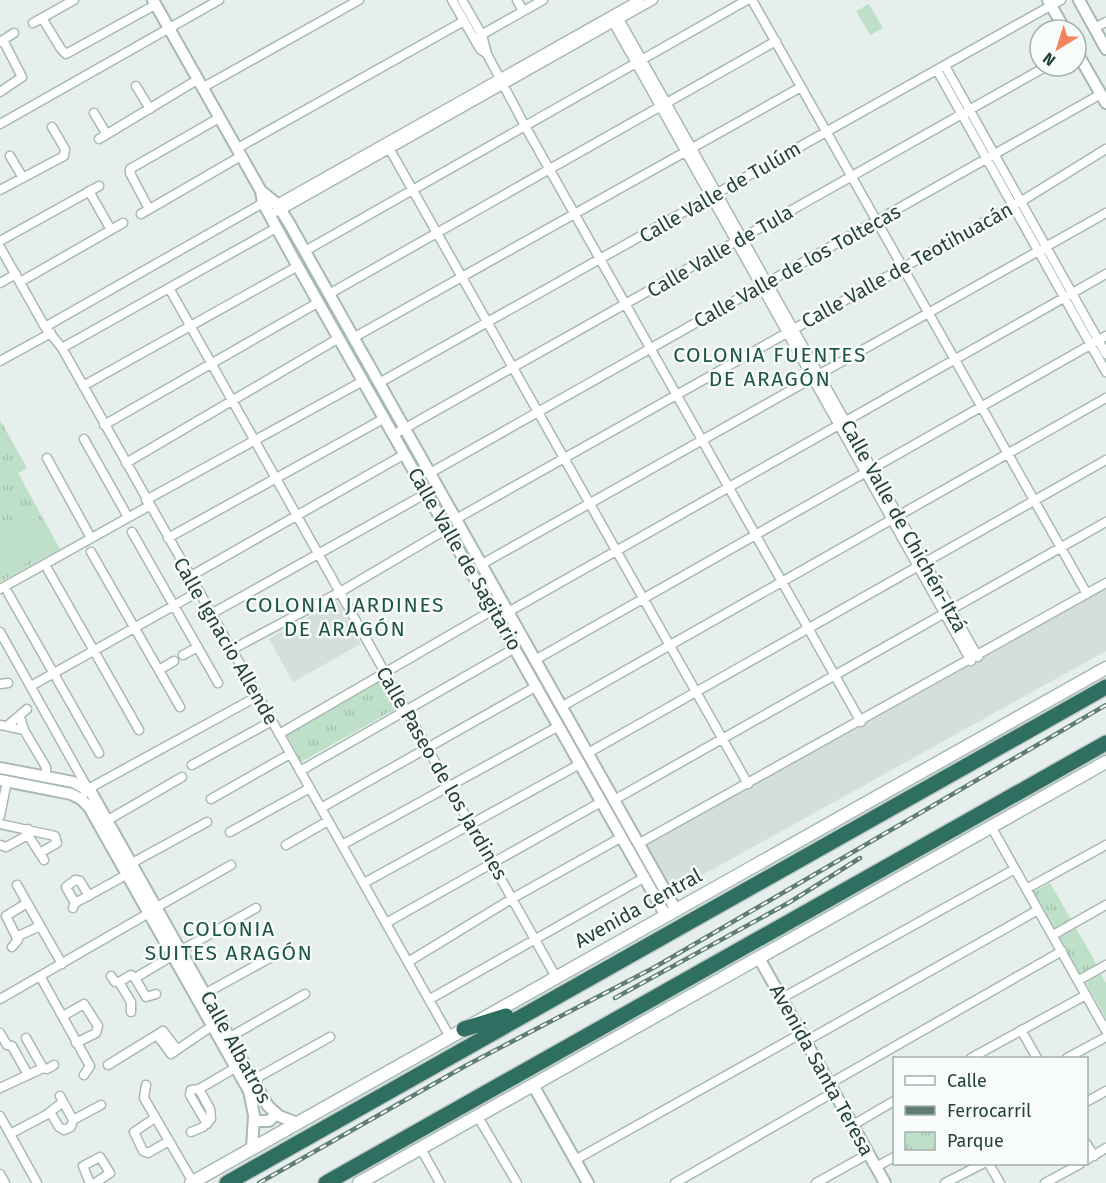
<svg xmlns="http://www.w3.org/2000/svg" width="1106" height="1183" font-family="'Fira Sans',sans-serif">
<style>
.built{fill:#d4dfda}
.park{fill:url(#park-tufts)}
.pitch{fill:#bfe0c8}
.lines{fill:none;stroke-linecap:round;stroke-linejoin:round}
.minor-casing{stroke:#a8b8b2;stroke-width:11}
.tertiary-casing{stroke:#a8b8b2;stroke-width:14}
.secondary-casing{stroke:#a4bbb3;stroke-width:15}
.motorway-casing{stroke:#c2cac8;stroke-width:18}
.minor{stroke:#fff;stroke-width:8}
.tertiary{stroke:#fff;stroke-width:10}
.secondary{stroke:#fff;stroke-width:12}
.motorway{stroke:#2f6f62;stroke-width:15}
.rail-casing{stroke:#5f7d75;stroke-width:4.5}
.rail{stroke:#f7fbf9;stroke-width:2;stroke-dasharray:7;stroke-linecap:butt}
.labels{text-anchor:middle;stroke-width:5;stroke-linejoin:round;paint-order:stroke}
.street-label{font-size:20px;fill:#24423a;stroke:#f7fbf9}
.neighbourhood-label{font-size:21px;letter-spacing:1.5px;fill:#1f5548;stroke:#f7fbf9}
</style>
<defs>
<pattern id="park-tufts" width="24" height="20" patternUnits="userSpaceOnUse" patternTransform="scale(1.5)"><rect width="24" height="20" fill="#bfe0c8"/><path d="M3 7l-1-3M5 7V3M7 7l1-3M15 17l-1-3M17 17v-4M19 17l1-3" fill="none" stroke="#a4c1ad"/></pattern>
</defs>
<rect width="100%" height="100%" fill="#e6efeb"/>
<path class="built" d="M1106,589V651L670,893L643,846Z
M337,601L361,644L293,682L269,639Z"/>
<path class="park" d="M0,420L27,468L18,473L60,549L0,582Z
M382,679L399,707L301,762L286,734Z
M1050,883L1072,921L1055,930L1033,892Z
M1076,928L1097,965L1080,975L1059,938Z"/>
<path class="pitch" d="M869,4L883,28L870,35L856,11Z
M38,517L55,547L6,574L0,563V538Z
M1101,974L1106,983V1018L1086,983Z"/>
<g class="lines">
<g class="minor-casing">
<path id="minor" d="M452,0L480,49L487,54
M462,0L482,35L487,54L525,126L861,722
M517,0L523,11
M752,0L1087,594
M42,18L61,49L66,54L155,5
M619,19L978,657
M613,22L971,661
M33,23L74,0
M1094,28L1106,22
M474,39L543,0
M0,42L14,33
M945,66L1106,354
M937,70L1106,372
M136,86L150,109
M202,88L359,0
M0,92L22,77L3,40
M94,113L106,133
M0,124L219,0
M99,139L197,80
M389,148L748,784
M236,149L464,21
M10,156L23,178
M0,190L64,156L65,149L52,127
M89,191L111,230
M149,209L130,173V169L219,118
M141,214L241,156
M269,214L281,210L653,0
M0,241L99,186
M0,247L45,327L62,348L450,1037
M305,251L747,0
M20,282L123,223
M0,283L16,274
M169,288L556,977
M329,294L776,41
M45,327L263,203L277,204L639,0
M353,338L801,87
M62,348L276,228
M0,361L51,333
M379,383L1061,0
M83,386L298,266
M104,425L319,302
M393,435L1047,66
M84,439L128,517
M47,458L91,538
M126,463L339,338
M430,473L1101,94
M146,500L363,381
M456,519L1025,199L1106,149
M132,532L218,683
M168,538L383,419
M91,552L180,707
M482,564L1106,213
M48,570L139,730
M189,577L405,454
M0,589L149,506
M8,593L99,753
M508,612L1106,274
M211,614L427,493
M0,632L88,789
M231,650L340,592L447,529
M183,655L198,647
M535,660L1106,336
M159,670L174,661
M0,684L8,683
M31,686L198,592
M561,707L1106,398
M20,717L24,730L46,767V777
M0,725L24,730
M7,726L27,709
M279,734L493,610
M588,753L1106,460
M192,765L272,721
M300,771L515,648
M85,793L88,789L258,696
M211,799L290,754
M614,800L1106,522
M321,808L537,686
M0,816L7,781
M108,820L182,777
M0,824L55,836L57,843L40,853
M992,828L1106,1031
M230,832L310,788
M28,835L44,860
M638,844L1106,583
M0,845L6,847L28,835V829
M286,845L328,821
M342,845L559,726
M132,863L207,822
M364,883L580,764
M17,885L62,964
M1026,889L1106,845
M75,903L66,887L75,880L80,881L89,896
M157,907L231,865
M73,908L75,903L128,874
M386,923L601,802
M1053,935L1106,905
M16,937L40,926
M12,947L18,940L6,916L27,903
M182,950L256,908
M408,962L513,898L622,837
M40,976L90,1066L84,1075
M111,976L115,982H119L131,1002
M135,978L146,997L156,994
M1079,980L1106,965
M119,982L131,975L135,978L172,956
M206,993L279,953
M782,998L1015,869
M0,999L149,913
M430,999L645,877
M131,1002V1012
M63,1016L84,1004L98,1026L96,1033L76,1043
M1021,1030L1037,1058
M0,1033L7,1045L12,1046L27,1073
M157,1035L171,1054L212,1026
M230,1037L305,994
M26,1038L43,1068L47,1069L54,1065
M806,1041L1038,910
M971,1058L1086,995
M1067,1058L1106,1037
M108,1065L163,1031L176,1048
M253,1080L330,1037
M829,1084L1062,951
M146,1085L144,1098L193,1182
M0,1088L43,1068
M1086,1102L1106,1091
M50,1112L59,1127L64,1130L71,1127L73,1120L60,1096
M0,1116L37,1183
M478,1117L517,1183
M155,1118L134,1132L143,1151L148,1153L169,1141
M73,1120L101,1105
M207,1124L190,1095L191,1090L199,1089L235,1068
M853,1125L894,1101
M191,1132L203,1127L211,1119L210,1109L199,1089
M10,1134L46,1115L63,1102
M1086,1143L1094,1156
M421,1149L440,1183
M575,1160L802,1033
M1086,1160L1106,1148
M989,1164L1000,1183
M876,1167L894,1157
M0,1174L5,1183
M89,1181L83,1166L100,1157L110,1173L95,1183
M675,1183L834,1092
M816,1183L868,1154
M945,1183L982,1164
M1045,1183L1080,1164"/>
</g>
<g class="tertiary-casing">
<path id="tertiary" d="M153,0L261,191L277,204L289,223L676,910
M1048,0L1065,30
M1079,0L1106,49
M1076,51L1106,103
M261,191L263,203L292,256L666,916
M0,768L73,782L91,792L268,1106L279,1116L297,1123
M0,780L71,794L81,799L89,807L249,1091L254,1115L252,1149
M759,958L885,1183
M533,1085L588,1183
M254,1121H269L276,1114"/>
</g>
<g class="secondary-casing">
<path id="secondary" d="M191,1183L1106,668
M359,1183L1106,762"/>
</g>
<g class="motorway-casing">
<path id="motorway" d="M464,1029L506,1016
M227,1183L1106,687
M326,1183L1106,743"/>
</g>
<use href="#minor" class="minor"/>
<use href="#tertiary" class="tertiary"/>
<use href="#secondary" class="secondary"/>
<use href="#motorway" class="motorway"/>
<g class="rail-casing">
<path id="rail" d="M615,998L790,902L860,858
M259,1183L467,1065L655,967L1106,705"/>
</g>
<use href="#rail" class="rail"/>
</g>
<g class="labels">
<g class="street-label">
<text transform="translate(720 192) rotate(-30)" y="7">Calle Valle de Tulúm</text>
<text transform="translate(720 251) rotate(-30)" y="7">Calle Valle de Tula</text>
<text transform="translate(907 265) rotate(-29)" y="7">Calle Valle de Teotihuacán</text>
<text transform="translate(797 266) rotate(-29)" y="7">Calle Valle de los Toltecas</text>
<text transform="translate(904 526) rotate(61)" y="7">Calle Valle de Chichén-Itzá</text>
<text transform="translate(465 559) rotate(60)" y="7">Calle Valle de Sagitario</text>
<text transform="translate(226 641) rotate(60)" y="7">Calle Ignacio Allende</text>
<text transform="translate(442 773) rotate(60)" y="7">Calle Paseo de los Jardines</text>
<text transform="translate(638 908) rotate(-29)" y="7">Avenida Central</text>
<text transform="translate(236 1047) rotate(61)" y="7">Calle Albatros</text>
<text transform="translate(822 1070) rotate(61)" y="7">Avenida Santa Teresa</text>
</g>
<g class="neighbourhood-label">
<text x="770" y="362">COLONIA FUENTES<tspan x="770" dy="24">DE ARAGÓN</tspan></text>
<text x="345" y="612">COLONIA JARDINES<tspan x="345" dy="24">DE ARAGÓN</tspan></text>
<text x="229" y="936">COLONIA<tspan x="229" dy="24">SUITES ARAGÓN</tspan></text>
</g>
</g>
<rect x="893" y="1057" width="195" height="108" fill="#f7fbf9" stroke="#a3b1ad" stroke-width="1.5"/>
<rect x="905" y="1076" width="30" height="9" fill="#ffffff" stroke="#a3b1ad" stroke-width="1.5"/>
<text x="947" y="1087" font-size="18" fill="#24423a">Calle</text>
<rect x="905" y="1106" width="30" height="9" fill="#5f7d75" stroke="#a3b1ad" stroke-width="1.5"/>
<text x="947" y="1117" font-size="18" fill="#24423a">Ferrocarril</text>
<rect x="905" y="1132" width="30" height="18" fill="url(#park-tufts)" stroke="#a3b1ad" stroke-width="1.5"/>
<text x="947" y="1147" font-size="18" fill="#24423a">Parque</text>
<g transform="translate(1058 48) rotate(218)"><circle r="28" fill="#f7fbf9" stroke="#a3b1ad" stroke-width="1.5"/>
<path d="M0-4.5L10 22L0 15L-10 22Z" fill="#f4845f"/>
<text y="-9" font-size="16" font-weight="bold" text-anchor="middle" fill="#24423a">N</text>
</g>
</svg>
